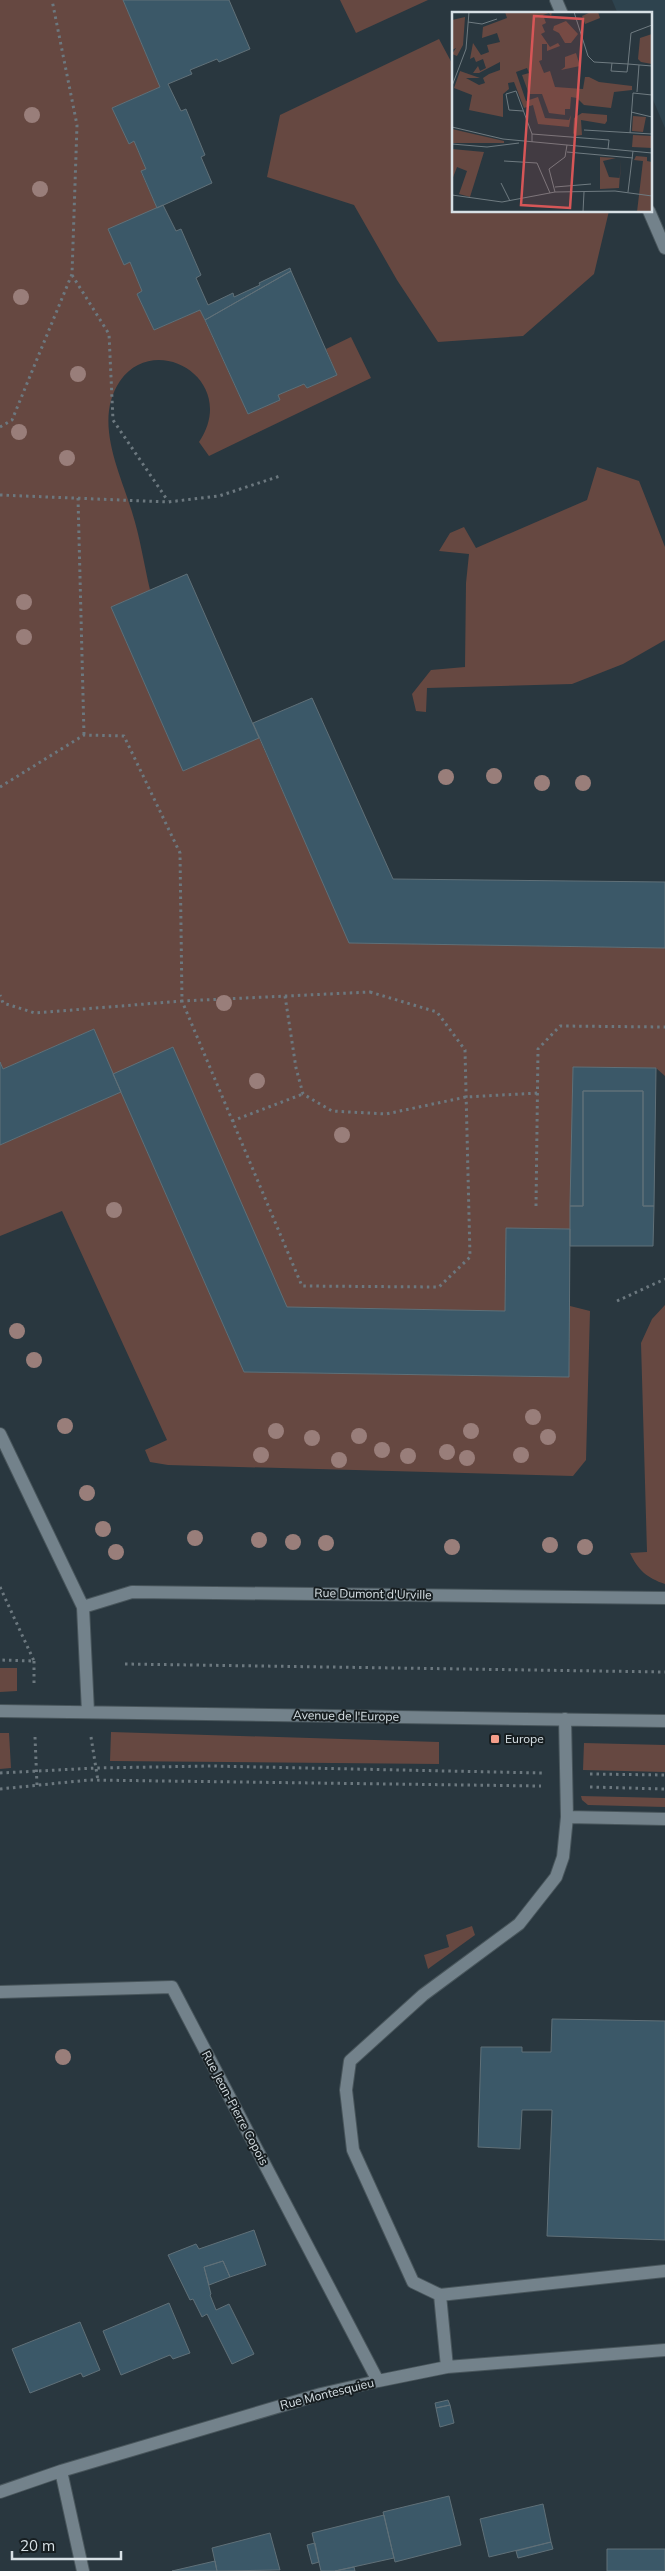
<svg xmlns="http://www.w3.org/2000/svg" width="665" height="2571" font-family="Mulish,sans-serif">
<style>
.built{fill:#2e434e}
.green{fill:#664841}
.building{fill:#3b5868;stroke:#607078}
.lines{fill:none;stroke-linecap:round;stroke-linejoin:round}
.minor-casing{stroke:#48555b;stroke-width:14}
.path{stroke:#6c787f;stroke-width:3;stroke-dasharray:2.5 4;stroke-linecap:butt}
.minor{stroke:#73828b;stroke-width:12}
.tree{fill:#997e7a}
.poi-dot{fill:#f49e8a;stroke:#171e21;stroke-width:2}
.labels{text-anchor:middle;stroke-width:4;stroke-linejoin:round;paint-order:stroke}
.street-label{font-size:12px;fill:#d7e0e5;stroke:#171e21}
.poi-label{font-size:12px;fill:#d7e0e5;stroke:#171e21;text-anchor:start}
.inset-road{fill:none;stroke:#6f7b81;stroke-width:1}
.view{fill:#d65657;fill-opacity:0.15;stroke:#d65657;stroke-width:2.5}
.inset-edge{fill:none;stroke:#d7e0e5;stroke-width:2.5}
</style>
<rect width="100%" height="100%" fill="#29373f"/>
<path class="built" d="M612,0H665V128L651,95V14H618Z"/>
<path class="green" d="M0,0H123L160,87L112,108L129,143L134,141L146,169L141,172L157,208L124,265L130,262L142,291L137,294L154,330L200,310L248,414L280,400L278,395L304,384L307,388L337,375L326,349L351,337L371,378L209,456L199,442C240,381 156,330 120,381C93,421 120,472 132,512C140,537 144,564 150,590L111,607L183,771L259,738L350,943L665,948V1076L656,1068L573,1067L570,1229L506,1228L505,1311L287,1307L113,1074L94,1029L3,1069L0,1062Z
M340,0H428L356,33Z
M439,39L454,67V211H609L594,274L523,336L438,342L397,280L354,205L267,177L280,115Z
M597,467L639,481L665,547V640L623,664L572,684L427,688L426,712L416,711L412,694L431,670L465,667L466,583L469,554L439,551L450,533L464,527L476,548L587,500Z
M121,1092L244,1372L569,1377L570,1306L590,1311L586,1460L573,1476L168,1465L150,1462L145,1450L167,1440L62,1211L0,1236V1145Z
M665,1305V1584C647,1578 638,1570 630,1553L647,1552L641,1343L652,1319Z
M0,1668H17V1691L0,1692Z
M111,1732L439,1742V1764L110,1761Z
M0,1733H9L11,1768L0,1769Z
M584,1743L665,1745V1772L583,1770Z
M581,1796L665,1798V1807L588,1805L582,1800Z
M472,1926L475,1935L428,1969L424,1955L449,1947L446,1935Z"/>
<path class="building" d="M123,0H229L250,49L219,62L217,59L190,70L192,74L168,84L181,111L186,109L205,155L201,157L212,183L157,208L141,171L146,169L134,141L129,144L112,108L160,87Z
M163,205L176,231L181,229L201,275L196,278L208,305L233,293L234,297L260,285L259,283L290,268L291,271L205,320L200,310L154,330L137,294L142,291L130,262L124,265L108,229Z
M291,271L337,375L307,388L304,384L278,395L280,400L248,414L205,320Z
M187,574L259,738L183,771L111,607Z
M312,698L393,879L665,882V948L349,943L253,723Z
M94,1029L121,1092L0,1145V1062L3,1069Z
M173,1047L287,1307L505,1311L506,1228L570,1229L569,1377L244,1372L113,1074Z
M573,1067L656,1068L654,1206H643V1091H583V1206H570Z
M583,1091H643V1206H654L653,1246H570V1206H583Z
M552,2019L665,2021V2240L547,2236L552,2110H522L520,2149L478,2147L481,2047H522V2052H551Z
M254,2230L266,2265L230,2277L223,2261L204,2267L211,2294L210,2295L216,2310L229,2304L254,2354L232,2364L207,2314L202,2317L193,2299L190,2300L168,2255L196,2244L199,2249Z
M223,2261L230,2277L209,2285L204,2267Z
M169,2303L190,2353L173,2359L170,2355L121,2375L103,2331Z
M80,2322L100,2370L83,2377L81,2373L30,2393L12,2349Z
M448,2400L450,2405L436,2408L435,2403Z
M450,2405L454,2423L440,2427L436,2408Z
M449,2496L461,2545L395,2562L383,2512Z
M543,2504L551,2542L489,2557L480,2519Z
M384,2515L394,2558L335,2571H321L312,2533Z
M270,2533L280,2570L217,2571L212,2548Z
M551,2542L553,2549L518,2558L516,2551Z
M315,2543L319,2562L312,2564L307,2545Z
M607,2549H665V2571H607Z
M215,2561L217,2571H172Z
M354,2567L355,2571H335Z"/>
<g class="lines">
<g class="minor-casing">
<path id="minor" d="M556,0L562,14
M649,211L665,248
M0,1434L83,1607L88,1712
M83,1607L132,1592L665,1598
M0,1711L665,1721
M567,1817L665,1819
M0,1992L172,1987L378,2381
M440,2295L665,2271
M447,2367L440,2295L413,2282L353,2150L346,2090L350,2061L423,1995L519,1924L556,1877L563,1857L567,1817L565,1719
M61,2471L83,2571
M0,2492L61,2471L321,2394L378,2381L447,2367L665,2350"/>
</g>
<path class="path" d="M72,275L109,334L113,420L168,501
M0,427L12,420L72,274L77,125L52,0
M0,495L168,502L219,496L280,476
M78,498L84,735
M0,787L84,735L124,736L180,853L182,1001L35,1013L3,1003L0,995
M370,992L437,1012L465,1050L470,1257L439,1287L302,1286L182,1001Z
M285,996L296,1068L303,1094L332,1111L386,1114L466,1097L538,1093
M232,1121L303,1094
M536,1206L538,1049L560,1026L665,1027
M617,1301L665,1279
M0,1587L34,1661L0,1660
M34,1661V1686
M125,1664L665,1672
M35,1737L37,1785
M91,1737L98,1781
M0,1773L96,1768L211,1766L542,1773
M590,1774L665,1775
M590,1787L665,1789
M0,1789L89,1780L541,1786"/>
<use href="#minor" class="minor"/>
</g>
<g class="tree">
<circle cx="32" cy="115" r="8"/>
<circle cx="40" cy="189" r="8"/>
<circle cx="21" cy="297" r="8"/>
<circle cx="78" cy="374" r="8"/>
<circle cx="19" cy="432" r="8"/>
<circle cx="67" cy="458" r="8"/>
<circle cx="24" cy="602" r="8"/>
<circle cx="24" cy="637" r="8"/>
<circle cx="494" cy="776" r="8"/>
<circle cx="446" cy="777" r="8"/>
<circle cx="542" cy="783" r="8"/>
<circle cx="583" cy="783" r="8"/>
<circle cx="224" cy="1003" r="8"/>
<circle cx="257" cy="1081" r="8"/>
<circle cx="342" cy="1135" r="8"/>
<circle cx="114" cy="1210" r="8"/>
<circle cx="17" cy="1331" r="8"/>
<circle cx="34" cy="1360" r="8"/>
<circle cx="533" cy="1417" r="8"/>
<circle cx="65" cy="1426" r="8"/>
<circle cx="276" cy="1431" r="8"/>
<circle cx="471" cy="1431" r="8"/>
<circle cx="359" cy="1436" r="8"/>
<circle cx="548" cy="1437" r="8"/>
<circle cx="312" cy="1438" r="8"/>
<circle cx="382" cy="1450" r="8"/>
<circle cx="447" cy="1452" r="8"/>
<circle cx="261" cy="1455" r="8"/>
<circle cx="521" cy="1455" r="8"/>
<circle cx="408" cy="1456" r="8"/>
<circle cx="467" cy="1458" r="8"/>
<circle cx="339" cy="1460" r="8"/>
<circle cx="87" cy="1493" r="8"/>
<circle cx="103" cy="1529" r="8"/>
<circle cx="195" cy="1538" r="8"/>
<circle cx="259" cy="1540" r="8"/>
<circle cx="293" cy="1542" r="8"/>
<circle cx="326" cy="1543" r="8"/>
<circle cx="550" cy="1545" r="8"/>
<circle cx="452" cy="1547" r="8"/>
<circle cx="585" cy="1547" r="8"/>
<circle cx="116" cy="1552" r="8"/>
<circle cx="63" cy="2057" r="8"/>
</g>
<rect class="poi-dot" x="490" y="1734" width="10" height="10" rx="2.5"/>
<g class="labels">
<g class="street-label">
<text transform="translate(373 1594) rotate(1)" y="4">Rue Dumont d'Urville</text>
<text transform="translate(346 1716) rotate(1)" y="4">Avenue de l'Europe</text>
<text transform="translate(235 2108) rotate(62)" y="4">Rue Jean-Pierre Copois</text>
<text transform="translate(327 2394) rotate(-14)" y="4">Rue Montesquieu</text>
</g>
<g class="poi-label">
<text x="505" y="1743">Europe</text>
</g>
</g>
<g transform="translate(452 12)">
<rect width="200" height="200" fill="#29373f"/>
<path d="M53,0H100L99,4L97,1L91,3L94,11L90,13L93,20L89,22L98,35L106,31L108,34L95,39V32H90V48L87,49L92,61L98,59L103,75L131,77L133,65H137L147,70L180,74V78L162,80L159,96L132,93L125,86L119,85L118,97H113V103L97,101L90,82H77L70,63L77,61L75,56L64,60L74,89L86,85L93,106L117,108L119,103L117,115L86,112L81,93L72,96L62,70L56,71L57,77L51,82V105L17,98L20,83L2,76L8,59L28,66H14L27,73L33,71L31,66L37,62L48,58V50L27,61H21L26,54L28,59L34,56L31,47L24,50L22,45L18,47L21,31L29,43L37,40L35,33L48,30L45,21L30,26L31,15L55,6ZM139,0H146L148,6L133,12L130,4ZM13,5L11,33L5,44L0,42L4,36L0,38V8ZM114,9L126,22L119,31H113L107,21L101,18L102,14ZM200,22V52L189,50L186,47L188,26ZM124,41L128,54L109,58L113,55V45ZM130,101L155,103V109L153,112L129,108L130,123L123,124L121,121L122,106ZM181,104L194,105L191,120L180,119ZM0,117L52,129V131H0ZM181,123L200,124V136L180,135ZM0,137L32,140L18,185L7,182L15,159L5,155L0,168ZM184,144L195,145V149L200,150V200H185L191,149L182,148ZM148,145L164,146L151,149L157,165L168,166L169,147L167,176L148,177Z" fill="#664841"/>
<path class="inset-road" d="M122,0L136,44L142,50L176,52L179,21L200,13M16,10L30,12L45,7M160,51L159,59L175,60L176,52L200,54M0,74L14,37L17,0M185,80L187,53M71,99L57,98L54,82L64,79L80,122V130M179,100L200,105M0,115L51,127L200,141M132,118L200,122M178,121L181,81L200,83M80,122L157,128L156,137M0,132L35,135L67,131M115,140L181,146M52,149L85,151L98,181M49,171L58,189M103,175L139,172M103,180L97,157L113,145L115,133M176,180L181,139M0,183L50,190L103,180L163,179L200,184M131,200L132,180"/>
<path class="view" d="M82,4L131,7L118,196L69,193Z"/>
<rect width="200" height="200" class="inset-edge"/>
</g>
<path d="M12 2551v8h109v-8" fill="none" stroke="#d7e0e5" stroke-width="2.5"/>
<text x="20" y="2551" font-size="15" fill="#d7e0e5" stroke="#171e21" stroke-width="4" paint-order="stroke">20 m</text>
</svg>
